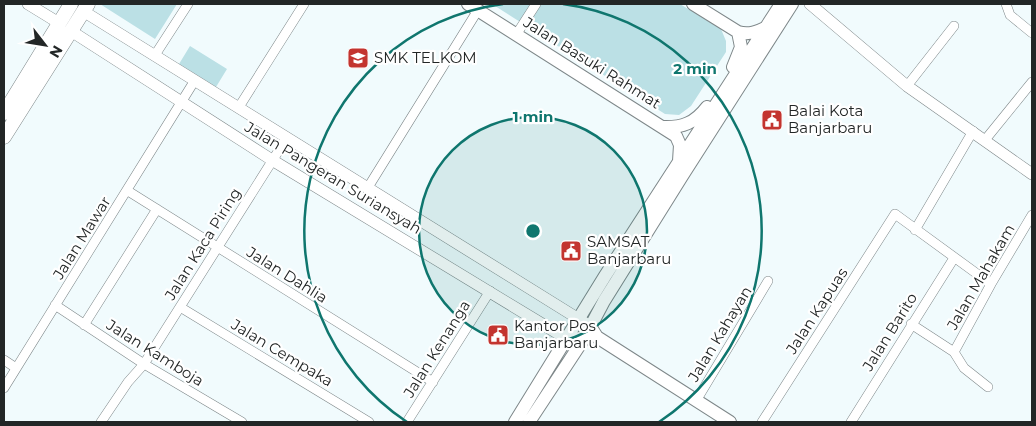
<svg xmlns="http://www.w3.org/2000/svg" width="1036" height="426" font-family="Montserrat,sans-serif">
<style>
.green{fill:#bbe0e5}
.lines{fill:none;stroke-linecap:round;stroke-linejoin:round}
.minor-casing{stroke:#7e8789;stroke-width:10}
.tertiary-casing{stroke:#7e8789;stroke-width:12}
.secondary-casing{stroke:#7e8789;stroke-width:14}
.trunk-casing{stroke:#7e8789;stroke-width:15}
.minor{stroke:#fff;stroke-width:9}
.tertiary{stroke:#fff;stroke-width:11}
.secondary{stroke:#fff;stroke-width:12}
.trunk{stroke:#fff;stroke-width:14}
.ring{fill:none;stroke:#0f766e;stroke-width:2.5}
.labels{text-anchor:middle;stroke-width:4.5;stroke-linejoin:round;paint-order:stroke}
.poi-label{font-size:15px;fill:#222626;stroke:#fff;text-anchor:start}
.street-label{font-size:15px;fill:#222626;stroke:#fff}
.centre{fill:#0f766e;stroke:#fff;stroke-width:2.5}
.ring-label{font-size:15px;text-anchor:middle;font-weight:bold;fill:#0f766e;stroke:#fff;stroke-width:4.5;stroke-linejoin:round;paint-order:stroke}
</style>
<rect width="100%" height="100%" fill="#f1fbfd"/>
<path class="green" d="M100,4H177L155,39Z
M492,4H680L721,29L726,41V52L691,106L679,115L665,114Z
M190,46L227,69L216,87L179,64Z"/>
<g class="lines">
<g class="minor-casing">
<path id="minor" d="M1006,4L1010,15L1032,33
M516,35L536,4
M155,55L188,4
M907,86L954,26
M239,107L304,4
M985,140L1032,82
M367,189L478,10
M128,191L433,382
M915,230L973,131
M55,305L144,364L242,422
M180,307L369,422
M911,324L954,352L964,368L988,387
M84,325L157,209
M954,352L991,284L1032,215
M4,360L16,368
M4,388L195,80
M696,401L768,281
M101,422L128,382L144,364L286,139
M407,422L490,291
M762,422L895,214L991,284
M851,422L954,258"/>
</g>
<g class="tertiary-casing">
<path id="tertiary" d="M28,4L59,23
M810,4L907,86L1032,174
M83,11L590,326
M71,31L272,160L567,339L585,337"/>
</g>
<g class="secondary-casing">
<path id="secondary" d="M468,4L676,136L680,145L679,161
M693,4L738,32C749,35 757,32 767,27
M733,67L741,47L738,32
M662,127C682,128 695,123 707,107
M590,326L597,337L730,422
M515,422L605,276L781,4
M529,422L585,337L604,301L682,176L792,4"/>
</g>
<g class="trunk-casing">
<path id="trunk" d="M4,113L71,4
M4,137L88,4"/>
</g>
<use href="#minor" class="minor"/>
<use href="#tertiary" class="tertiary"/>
<use href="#secondary" class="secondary"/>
<use href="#trunk" class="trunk"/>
</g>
<circle cx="533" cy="231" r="114" fill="#0f766e" fill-opacity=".12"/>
<g class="ring">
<circle cx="533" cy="231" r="114"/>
<path d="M407 422A229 229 0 0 1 503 4M563 4A229 229 0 0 1 659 422"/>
</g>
<defs>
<g id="school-square" transform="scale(1.125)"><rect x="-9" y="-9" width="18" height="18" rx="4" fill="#c3342f" stroke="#fff"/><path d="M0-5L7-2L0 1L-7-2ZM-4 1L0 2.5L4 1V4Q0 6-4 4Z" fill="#fff"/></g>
<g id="civic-square" transform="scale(1.125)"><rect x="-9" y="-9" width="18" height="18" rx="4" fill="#c3342f" stroke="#fff"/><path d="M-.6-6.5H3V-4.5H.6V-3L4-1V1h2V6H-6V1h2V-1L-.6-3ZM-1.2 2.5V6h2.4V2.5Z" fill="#fff"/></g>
</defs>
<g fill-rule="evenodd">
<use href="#school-square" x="358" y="58"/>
<use href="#civic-square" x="772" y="120"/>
<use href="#civic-square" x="571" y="251"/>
<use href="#civic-square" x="498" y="335"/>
</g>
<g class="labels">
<g class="poi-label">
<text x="374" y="63">SMK TELKOM</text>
<text x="788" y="116">Balai Kota<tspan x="788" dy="17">Banjarbaru</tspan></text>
<text x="587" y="247">SAMSAT<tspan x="587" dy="17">Banjarbaru</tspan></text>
<text x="514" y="331">Kantor Pos<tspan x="514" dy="17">Banjarbaru</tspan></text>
</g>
<g class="street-label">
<text transform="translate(592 63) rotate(32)" y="5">Jalan Basuki Rahmat</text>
<text transform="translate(333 178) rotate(31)" y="5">Jalan Pangeran Suriansyah</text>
<text transform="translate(82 238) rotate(-58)" y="5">Jalan Mawar</text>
<text transform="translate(203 244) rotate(-58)" y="5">Jalan Kaca Piring</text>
<text transform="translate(287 275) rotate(32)" y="5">Jalan Dahlia</text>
<text transform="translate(981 277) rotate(-60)" y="5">Jalan Mahakam</text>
<text transform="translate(817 311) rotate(-57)" y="5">Jalan Kapuas</text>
<text transform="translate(890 332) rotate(-58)" y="5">Jalan Barito</text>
<text transform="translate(720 334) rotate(-59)" y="5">Jalan Kahayan</text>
<text transform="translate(437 349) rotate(-58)" y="5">Jalan Kenanga</text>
<text transform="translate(155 353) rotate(32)" y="5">Jalan Kamboja</text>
<text transform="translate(282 353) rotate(31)" y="5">Jalan Cempaka</text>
</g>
</g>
<circle cx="533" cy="231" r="8" class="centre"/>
<g class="ring-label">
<text x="695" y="74">2 min</text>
<text x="533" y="122">1 min</text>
</g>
<rect width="1036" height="426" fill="none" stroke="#222626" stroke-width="10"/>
<g transform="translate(45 45) rotate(121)" stroke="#ffffff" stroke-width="4" paint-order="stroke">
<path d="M0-4L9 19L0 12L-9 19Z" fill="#222626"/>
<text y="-8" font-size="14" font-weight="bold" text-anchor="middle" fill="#222626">N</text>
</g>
</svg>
